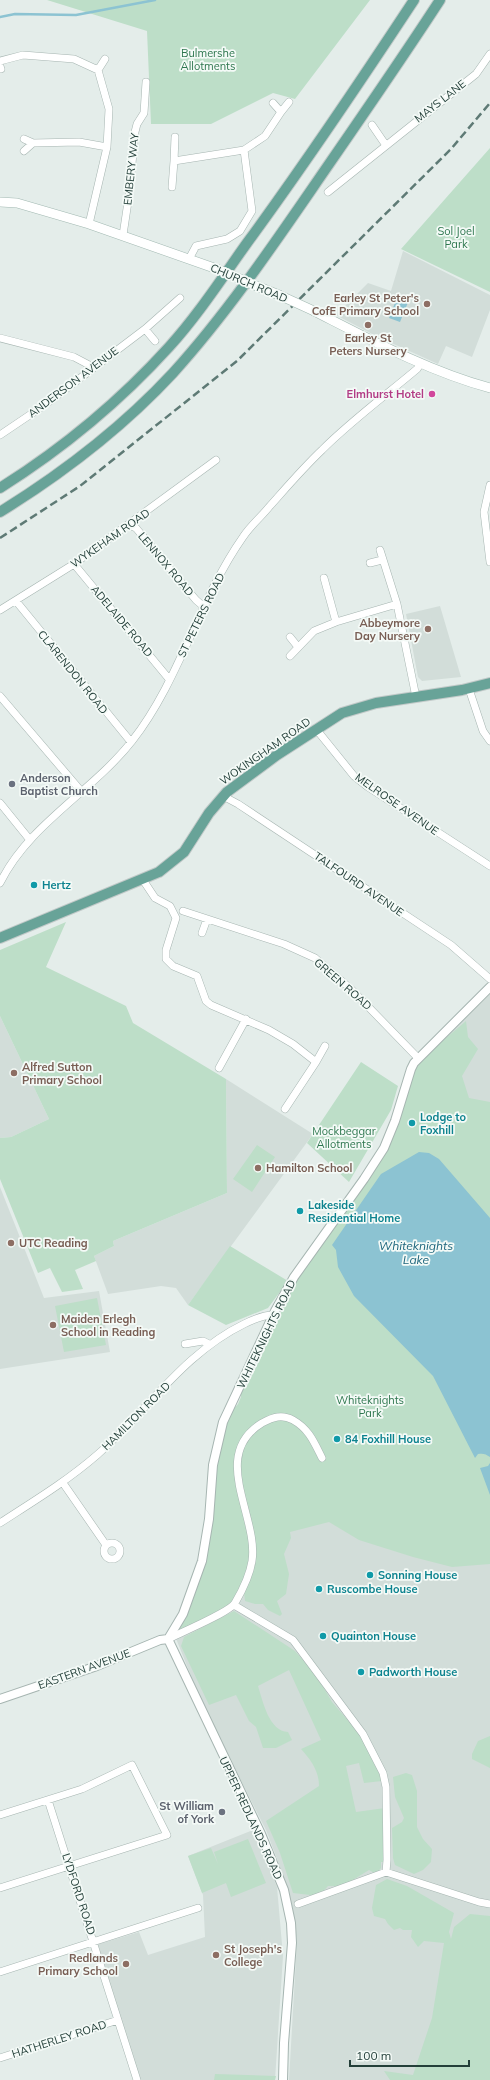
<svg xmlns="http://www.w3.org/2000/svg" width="490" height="2080" font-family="Mulish,sans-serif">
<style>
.built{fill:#d2ddd9}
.green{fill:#bddec8}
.water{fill:#8cc3d2}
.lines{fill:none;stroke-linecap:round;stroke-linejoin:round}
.stream{stroke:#8cc3d2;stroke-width:2.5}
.minor-casing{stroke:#a6b5b1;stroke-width:8}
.tertiary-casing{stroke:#a6b5b1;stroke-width:10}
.secondary-casing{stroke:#a2b9b2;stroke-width:10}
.primary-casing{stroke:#c1c9c8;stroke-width:12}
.minor{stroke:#fff;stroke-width:7}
.tertiary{stroke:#fff;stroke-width:8}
.secondary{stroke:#fff;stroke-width:9}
.primary{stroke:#68a398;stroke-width:10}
.rail{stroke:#5e7a75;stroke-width:2.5;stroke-dasharray:8 4;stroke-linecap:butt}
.secondary-bridge-casing{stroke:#a2b9b2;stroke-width:10;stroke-linecap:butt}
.secondary-bridge{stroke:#fff;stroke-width:9}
.education-dot{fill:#8d6e63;stroke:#f4faf7;stroke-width:1.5}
.hotel-dot{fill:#d1479c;stroke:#f4faf7;stroke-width:1.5}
.worship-dot{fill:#6b7280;stroke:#f4faf7;stroke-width:1.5}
.culture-dot{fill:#0f9aa8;stroke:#f4faf7;stroke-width:1.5}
.labels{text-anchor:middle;stroke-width:3.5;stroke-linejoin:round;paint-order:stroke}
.park-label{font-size:11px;fill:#2d764e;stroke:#f4faf7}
.street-label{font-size:11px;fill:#233f39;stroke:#f4faf7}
.education-label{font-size:11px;font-weight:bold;fill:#785e54;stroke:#f4faf7;text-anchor:start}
.hotel-label{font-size:11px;font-weight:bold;fill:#b23c85;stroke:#f4faf7;text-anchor:end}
.worship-label{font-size:11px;font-weight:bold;fill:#5b616d;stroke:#f4faf7;text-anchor:start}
.culture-label{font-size:11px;font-weight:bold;fill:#0d838f;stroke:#f4faf7;text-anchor:start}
.water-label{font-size:12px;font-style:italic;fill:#1c657c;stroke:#f4faf7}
</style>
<rect width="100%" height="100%" fill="#e4edea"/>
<path class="built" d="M403,251L490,295V310L472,357L446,346L438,364L376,336L336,315L368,283L391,291Z
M440,606L461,677L422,681L418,677L406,614Z
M490,991V2080H289L297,1941L288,1888L266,1830L203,1706L175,1636L263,1353L296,1278L392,1140L404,1106L412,1070Z
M0,1016L49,1119L11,1137L0,1138Z
M226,1079L313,1134L188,1305L176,1288L161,1286L108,1294L94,1256L114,1246L113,1241L227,1193Z
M0,1187L44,1298L99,1291L110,1352L0,1369Z
M253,1830L277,1887L283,1956L275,2080H139L96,1945L139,1932L148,1955L205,1937L203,1895L188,1856Z"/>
<path class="green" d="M47,0H370L295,99L273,93L211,124H151L147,31Z
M490,148V292L401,249Z
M66,922L46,967L126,1006L133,1023L226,1079L227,1193L113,1241L114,1246L94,1256L96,1261L75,1270L83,1289L62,1292L50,1268L38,1273L0,1179V1138L11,1137L49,1119L0,1016V950Z
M466,1021L468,1037L478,1049L462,1076L469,1098L490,1102V1564L452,1567L413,1557L359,1540L329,1522L290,1532L291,1538L284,1554L289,1574L286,1594L277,1601L282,1614L280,1616L268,1610L263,1604H255L245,1601L244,1592L234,1605L175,1636L204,1563L222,1422L238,1404L241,1397V1391L247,1386L263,1353L296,1278L392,1140L404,1106L412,1070L420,1060Z
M361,1062L398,1086L391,1110L349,1182L307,1143Z
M257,1145L275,1157L252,1192L233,1179Z
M230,1246L288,1281L268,1308L226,1325L188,1305Z
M97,1298L106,1345L64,1352L55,1306Z
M234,1611L295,1651L317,1676L332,1702L365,1740L376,1761L382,1781L364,1783L359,1763L346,1766L356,1812L385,1808L386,1862H381V1868L376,1874L369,1870L343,1886H328L319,1896L293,1893L280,1853L266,1821L319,1786C319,1771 311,1760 301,1749L321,1740L289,1670L258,1686C263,1702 269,1731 288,1732L292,1740L276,1748H263L256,1727L249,1721L236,1695L209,1705L181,1646L184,1637Z
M490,1736V1768L472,1759V1754L478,1741Z
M406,1773L412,1775L417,1791V1827L423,1839L432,1849L431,1862L423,1870L414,1874L395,1865L393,1858L392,1828L402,1822L404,1818L395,1797L393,1777Z
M248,1839L266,1883L231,1897L226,1883L202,1893L188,1856L211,1848L218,1864L214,1852Z
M387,1879L407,1886L454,1913L449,1932L451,1939L454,1927L470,1914L490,1916V2080H390L384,2071L413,2075L432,2018L444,1943L424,1941L418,1947L411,1937L412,1930H403L400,1928L394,1930L388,1924L385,1919L374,1916L372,1908L376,1885Z
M215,2074L276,2076L275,2080H214Z"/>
<path class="water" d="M398,295L409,300L400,322L389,318Z
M419,1152L429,1153L439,1159L490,1218V1457C486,1454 483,1453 478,1454L475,1458L433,1376L354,1296L338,1267L336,1250L332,1245L381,1174Z
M490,1463V1495L480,1468L488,1466Z"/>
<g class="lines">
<path class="stream" d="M0,17L15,14L76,15L155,0"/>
<g class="minor-casing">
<path id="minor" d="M0,61L23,55L74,59L98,70
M0,66L1,69
M281,112L289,102
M372,125L385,144
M175,137L174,161L244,150
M24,139L33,143
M24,151L33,143L79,142L107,147
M172,187L174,161
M328,192L476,74L490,54
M89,224L107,147L109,109L98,70L105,59
M123,235L129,195L135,132L137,124L144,113L146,82
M189,259L196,246L227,239L240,231L252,211L244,150L265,136L281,112L273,103
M145,329L180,298
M0,338L74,357L93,367
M0,435L46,404L145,329L155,341
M490,485L484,512L490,562
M129,525L136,528L196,600L203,606
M380,550L397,604L416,697
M370,563L382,560
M74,564L169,679
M324,578L336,622
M16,601L131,742
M0,610L74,564L216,460
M290,637L298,647
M290,656L314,631L336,622L397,604
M469,689L483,731L490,741
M0,696L81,791
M316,729L354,776L368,787L490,866
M223,796L238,804L451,945L490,979
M0,803L30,840
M143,880L155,898L170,906L176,918L166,950V959L173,966L197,976L206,1001L211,1005L269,1030L293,1044L316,1062L325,1046
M0,883C29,824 92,792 132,741C180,680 198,601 243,537C250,526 261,517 269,507C286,488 303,468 322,450C351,421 385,396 417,369L421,363
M183,911L284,944L315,958L352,990L418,1058
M202,933L207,919
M219,1068L246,1019
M285,1109L316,1062
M185,1344L203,1341L209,1344
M63,1483L106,1545
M0,1523C34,1501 67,1481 97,1455C147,1411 184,1353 244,1324C254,1319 263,1315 273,1315
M104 1551a8 8 0 1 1 16 0a8 8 0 1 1-16 0Z
M234,1605L293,1640L363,1734L383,1773L386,1787L387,1860L386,1872
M168,1639C180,1633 230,1612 235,1603C242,1591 250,1574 252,1561C259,1517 209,1455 262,1423C273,1417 282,1414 293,1420C309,1429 314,1442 322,1458
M48,1800L137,2080
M0,1815L82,1789L132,1765L167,1835L0,1888
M298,1904L386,1872L479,1902L490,1904
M0,1972L198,1908
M0,2058L118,2020"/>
</g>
<g class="tertiary-casing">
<path id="tertiary" d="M168,1639L183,1614L202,1561L209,1519L213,1465L223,1422L275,1311L294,1277L364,1179L384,1148L395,1121L411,1069L414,1063L490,987
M168,1639L261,1834L284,1890L291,1923L292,1943L284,2043L283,2080
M0,1699L97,1666L160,1640L168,1639"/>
</g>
<g class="secondary-casing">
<path id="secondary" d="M0,202L17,203L89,224L217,269
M259,287L279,295
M314,311C371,340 428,371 490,388"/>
</g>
<g class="primary-casing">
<path id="primary" d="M0,488C62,449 120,401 169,347C198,315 222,278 247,243C305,164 360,82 414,0
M0,512C63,473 122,428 173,373C230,310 278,238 327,167C365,112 403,57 440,0
M0,938L159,872L184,852L209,813L227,792L277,755L342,713L376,703L462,690L490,683"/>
</g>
<use href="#minor" class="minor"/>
<use href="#tertiary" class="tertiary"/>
<use href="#secondary" class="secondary"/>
<use href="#primary" class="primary"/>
<path class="rail" d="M0,538L80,486L237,361L451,149L490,103"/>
<g class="secondary-bridge-casing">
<path id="secondary-bridge" d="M217,269L259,287
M279,295L314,311"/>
</g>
<use href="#secondary-bridge" class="secondary-bridge"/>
</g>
<g class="education-dot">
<circle cx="427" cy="304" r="4"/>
<circle cx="368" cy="325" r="4"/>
<circle cx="428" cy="629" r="4"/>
<circle cx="14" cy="1073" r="4"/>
<circle cx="258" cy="1168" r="4"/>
<circle cx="11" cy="1243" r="4"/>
<circle cx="53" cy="1325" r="4"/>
<circle cx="216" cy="1955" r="4"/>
<circle cx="126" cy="1964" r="4"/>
</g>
<circle class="hotel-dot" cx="432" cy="394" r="4"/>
<g class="worship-dot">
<circle cx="12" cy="784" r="4"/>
<circle cx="222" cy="1812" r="4"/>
</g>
<g class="culture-dot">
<circle cx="34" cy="885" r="4"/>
<circle cx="412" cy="1123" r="4"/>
<circle cx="300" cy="1211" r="4"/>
<circle cx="337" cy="1439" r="4"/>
<circle cx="370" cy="1575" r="4"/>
<circle cx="319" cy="1589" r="4"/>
<circle cx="323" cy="1636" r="4"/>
<circle cx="361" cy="1672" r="4"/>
</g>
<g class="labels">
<g class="park-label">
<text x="208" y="57">Bulmershe<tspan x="208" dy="13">Allotments</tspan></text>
<text x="456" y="235">Sol Joel<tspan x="456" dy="13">Park</tspan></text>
<text x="344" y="1135">Mockbeggar<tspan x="344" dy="13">Allotments</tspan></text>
<text x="370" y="1404">Whiteknights<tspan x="370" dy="13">Park</tspan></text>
</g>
<g class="street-label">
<text transform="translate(440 101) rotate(-38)" y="4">MAYS LANE</text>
<text transform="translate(131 169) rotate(-84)" y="4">EMBERY WAY</text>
<text transform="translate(249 283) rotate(23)" y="4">CHURCH ROAD</text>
<text transform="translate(73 382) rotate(-37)" y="4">ANDERSON AVENUE</text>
<text transform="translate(110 538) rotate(-35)" y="4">WYKEHAM ROAD</text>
<text transform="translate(166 564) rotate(50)" y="4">LENNOX ROAD</text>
<text transform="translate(201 615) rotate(-64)" y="4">ST PETERS ROAD</text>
<text transform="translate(122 621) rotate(50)" y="4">ADELAIDE ROAD</text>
<text transform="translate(73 672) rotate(51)" y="4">CLARENDON ROAD</text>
<text transform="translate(265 751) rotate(-35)" y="4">WOKINGHAM ROAD</text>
<text transform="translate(397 804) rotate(35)" y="4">MELROSE AVENUE</text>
<text transform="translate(359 884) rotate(34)" y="4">TALFOURD AVENUE</text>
<text transform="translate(343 984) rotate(41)" y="4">GREEN ROAD</text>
<text transform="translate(266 1334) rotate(-64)" y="4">WHITEKNIGHTS ROAD</text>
<text transform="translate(136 1416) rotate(-45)" y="4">HAMILTON ROAD</text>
<text transform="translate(84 1669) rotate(-20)" y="4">EASTERN AVENUE</text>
<text transform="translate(251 1818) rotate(65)" y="4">UPPER REDLANDS ROAD</text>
<text transform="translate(79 1894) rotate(72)" y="4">LYDFORD ROAD</text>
<text transform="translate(59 2039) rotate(-18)" y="4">HATHERLEY ROAD</text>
</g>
<g class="education-label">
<text x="419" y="302" text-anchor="end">Earley St Peter's<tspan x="419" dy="13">CofE Primary School</tspan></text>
<text x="368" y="342" text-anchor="middle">Earley St<tspan x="368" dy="13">Peters Nursery</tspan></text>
<text x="420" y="627" text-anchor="end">Abbeymore<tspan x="420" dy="13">Day Nursery</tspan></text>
<text x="22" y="1071">Alfred Sutton<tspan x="22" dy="13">Primary School</tspan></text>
<text x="266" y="1172">Hamilton School</text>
<text x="19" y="1247">UTC Reading</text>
<text x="61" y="1323">Maiden Erlegh<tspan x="61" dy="13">School in Reading</tspan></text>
<text x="224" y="1953">St Joseph's<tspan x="224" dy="13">College</tspan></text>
<text x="118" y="1962" text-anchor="end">Redlands<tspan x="118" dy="13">Primary School</tspan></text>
</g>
<g class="hotel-label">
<text x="424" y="398">Elmhurst Hotel</text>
</g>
<g class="worship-label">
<text x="20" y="782">Anderson<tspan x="20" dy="13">Baptist Church</tspan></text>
<text x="214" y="1810" text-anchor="end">St William<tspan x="214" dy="13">of York</tspan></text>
</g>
<g class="culture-label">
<text x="42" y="889">Hertz</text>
<text x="420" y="1121">Lodge to<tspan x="420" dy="13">Foxhill</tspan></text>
<text x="308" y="1209">Lakeside<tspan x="308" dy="13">Residential Home</tspan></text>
<text x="345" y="1443">84 Foxhill House</text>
<text x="378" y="1579">Sonning House</text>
<text x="327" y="1593">Ruscombe House</text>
<text x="331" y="1640">Quainton House</text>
<text x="369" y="1676">Padworth House</text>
</g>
<g class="water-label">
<text x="416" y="1250">Whiteknights<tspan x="416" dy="14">Lake</tspan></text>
</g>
</g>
<path d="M350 2060v6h119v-6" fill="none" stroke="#233f39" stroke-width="2"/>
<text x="356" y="2060" font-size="12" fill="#233f39" stroke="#f4faf7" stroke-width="3" paint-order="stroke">100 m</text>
</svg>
